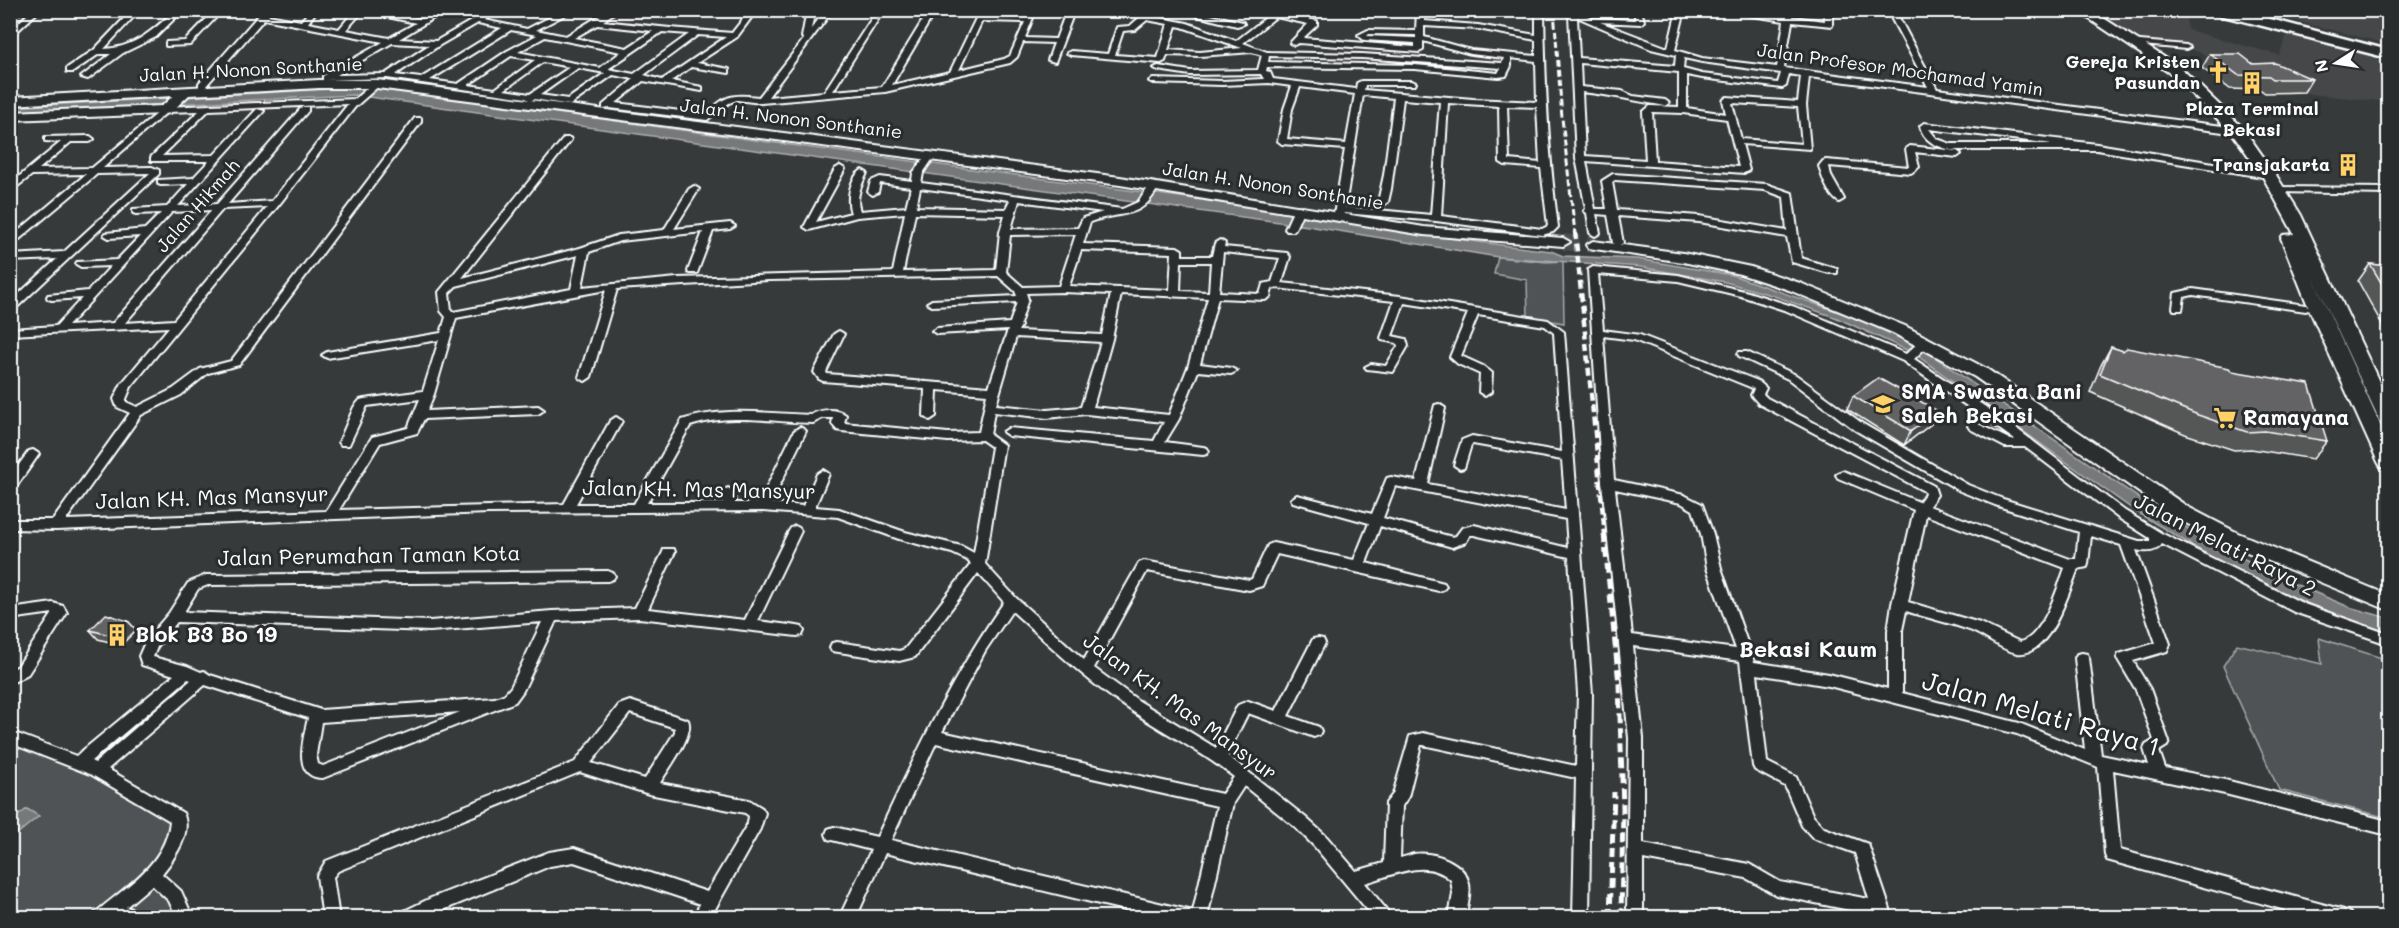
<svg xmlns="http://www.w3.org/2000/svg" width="2399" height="928" font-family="Mali,sans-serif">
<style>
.built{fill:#444748}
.green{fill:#505354;stroke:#a8a9aa;stroke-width:1.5}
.water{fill:#767879;stroke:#adaeaf;stroke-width:1.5}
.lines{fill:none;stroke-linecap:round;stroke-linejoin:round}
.secondary-tunnel{stroke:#4b4e4f;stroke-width:16;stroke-dasharray:16 8;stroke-linecap:butt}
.street-casing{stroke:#fff;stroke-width:4}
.secondary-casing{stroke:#fff;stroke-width:4}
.primary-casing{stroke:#fff;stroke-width:4}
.highway-casing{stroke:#fff;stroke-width:5}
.street{fill:#2a2d2e;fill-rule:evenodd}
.secondary{fill:#2a2d2e;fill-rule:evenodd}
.primary{fill:#2a2d2e;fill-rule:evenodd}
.highway{fill:#2a2d2e;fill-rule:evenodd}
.rail-far2{stroke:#fff;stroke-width:3;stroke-dasharray:7 3;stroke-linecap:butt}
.rail-far1{stroke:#fff;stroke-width:4.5;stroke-dasharray:8 4.5;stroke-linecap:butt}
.rail{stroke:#fff;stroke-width:5;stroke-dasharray:10 5;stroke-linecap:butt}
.wall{fill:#555657;stroke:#fff;stroke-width:1.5}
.shaded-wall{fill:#454647;stroke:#fff;stroke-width:1.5}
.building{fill:#636465;stroke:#fff;stroke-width:1.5}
.labels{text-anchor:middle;stroke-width:6;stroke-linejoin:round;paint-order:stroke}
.far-poi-label{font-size:18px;font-weight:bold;fill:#fff;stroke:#2a2d2e;text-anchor:end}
.far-street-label{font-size:18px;fill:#fff;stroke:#2a2d2e}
.poi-label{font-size:21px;font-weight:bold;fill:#fff;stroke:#2a2d2e;text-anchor:start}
.street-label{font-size:21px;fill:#fff;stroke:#2a2d2e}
.neighbourhood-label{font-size:22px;font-weight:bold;fill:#fff;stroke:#2a2d2e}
.near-street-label{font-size:26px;fill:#fff;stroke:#2a2d2e}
</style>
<rect width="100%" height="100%" fill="#373a3b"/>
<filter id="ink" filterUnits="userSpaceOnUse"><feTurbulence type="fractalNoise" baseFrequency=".0167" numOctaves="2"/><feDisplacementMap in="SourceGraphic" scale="12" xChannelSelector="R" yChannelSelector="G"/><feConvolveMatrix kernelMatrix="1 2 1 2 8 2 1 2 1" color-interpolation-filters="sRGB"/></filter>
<g filter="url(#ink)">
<path class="built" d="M2095,11H2185L2188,30L2279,55L2288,32L2388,58V102L2310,94L2190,49L2148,46L2100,16Z
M2258,11H2388V44L2284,18Z"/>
<path class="green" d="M1498,257L1547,262L1563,261L1564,323L1528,317L1527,280L1494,274Z
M2319,638L2388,660V818L2279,790L2223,666L2237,644L2322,664Z
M187,672L204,677L98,770L178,818L152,875L185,917H11L10,737L80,761Z"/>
<path class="water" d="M348,88L376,89C644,127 912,160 1180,197C1304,214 1427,238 1551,251L1563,256L1637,259L1732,275L1853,317L1920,347L2149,505L2209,541L2290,582L2349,607L2388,618V633L2318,608L2228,567L2138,513L1913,353L1837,318L1771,295L1725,282L1640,267L1498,257L1308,226L354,95L11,112V107Z
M27,809L39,816L11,839V821Z"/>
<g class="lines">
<path class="secondary-tunnel" d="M1563,242L1593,245"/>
<g class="street-casing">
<path id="street" d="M10,10H40L10,38V31L30,12L10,14Z
M132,10H140L104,49C134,48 154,30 175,10H183L156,37L123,53L88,79L81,77L111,54H99L73,72H67V68L94,50Z
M215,10H223L190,45L166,46V42L185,41Z
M263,10H269L268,15L301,21L310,10H317L308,23L339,29L355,10H378L422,19L438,10H447L399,39L436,41L490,10H499L484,20L527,29L564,10H574L536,30L566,36L609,10H618L603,21C646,26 689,30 732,33L750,10H757L737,37L697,63L729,69V73L691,67L671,81L702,87V91L643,81L616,103L705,114C728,95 729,94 759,97L804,39L802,37L807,10H815L811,29L826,10H833L768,97L824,92L877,10H884L833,91L882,87L929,10H936L892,85L950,72L979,12H985L984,17L1027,18L1030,10H1036L1025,38L1056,39L1066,12H1074L1055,62L1048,60L1054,43L1023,42L1017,57L1010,63L885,92L761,103L737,100L729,103L707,120L610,108L603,109V105L634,79L613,75L570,105L534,99L530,101L526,98L387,78L326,80H323V76L383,42L264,19L205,87H199V83ZM362,12H364L416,23L389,38L346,30ZM982,21L1025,22L1010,56L1004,59L959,70ZM478,23L502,28L421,78L395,75L440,45ZM597,25L653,31L627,48L574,38ZM511,30L537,35L507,51L458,84L430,80ZM662,32L689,34L634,74L608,69ZM698,35L726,37L662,80L644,75ZM545,37L621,52L600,68L518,52ZM392,43L429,45L385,74L337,75ZM511,56L535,60L495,89L468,85ZM543,62L570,67L530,94L504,90ZM578,68L605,73L568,99L540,95Z
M1148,10H1156L1151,16L1187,23L1236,41L1268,16L1249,10H1265L1317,21V25L1303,38L1415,47V43L1364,40L1358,35L1368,30L1416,31L1417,10H1425L1424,21L1478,25L1536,35V10H1544C1545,83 1548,154 1558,227L1553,232L1542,235L1436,221L1344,213L1342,217H1336L1334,215L1345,149L1282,144L1278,141L1284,109L1292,86L1269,83L1222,85L1153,83L1149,81L1153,79L1222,81L1264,79L1261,74L1190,75L1158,70L1154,68L1158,66L1190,71L1258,70L1262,55L1252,52L1200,56L1167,55L1165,61L1161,63L1071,55L1067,53L1071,51L1108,54L1117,27L1130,26ZM1276,17L1308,24L1290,43L1294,45L1299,43L1419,52L1423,50V41L1471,54L1504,58L1502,63L1362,54L1267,52L1243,43ZM1147,20L1168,24L1158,58L1115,55L1123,31L1135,30ZM1176,26L1182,27L1242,48L1200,52L1168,50ZM1424,26L1478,29L1536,40V56L1471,50L1424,37ZM1369,34L1416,35V38L1367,36ZM1269,56L1362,58L1501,68L1498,73L1415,65L1268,62ZM1511,58L1536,61L1537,102L1473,99L1364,90L1365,85H1415L1416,83L1412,81H1361L1357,83L1356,89L1273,79L1270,72L1266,71L1267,67L1415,69L1498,77L1506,76L1511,66ZM1300,87L1355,94L1346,144L1287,139L1292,109ZM1363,95L1394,98L1384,175L1378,202L1383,205L1388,202L1391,189L1403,99L1440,102L1431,215L1345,207ZM1448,103L1499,106L1500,162L1505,165L1541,168L1548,226L1542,229L1441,216ZM1507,106L1537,107L1540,163L1509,160Z
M1563,10H1574L1592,18L1636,20L1633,10H1641L1644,21L1641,24L1600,22L1668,48L1677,10H1685L1675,50L1702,58L1777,67L1784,21L1715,10H1740L1785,16L1786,10H1794L1793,17L1825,21L1824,10H1832V26L1792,22L1784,68L1928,87L1887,10H1895L1937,89L2238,128L2242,131L2238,134L1809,77L1806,105L1810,149L1742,144L1749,170L1744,173L1586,161L1595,209H1607L1602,181L1613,174L1766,184L1792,193L1801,258L1837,269V273H1829L1792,262L1787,237L1699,222L1618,216L1623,243L1618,246L1613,243L1608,215L1596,214L1600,233L1595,236L1590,233L1587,213L1584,211L1586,209L1576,158L1569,14ZM1577,17L1651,49L1676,55L1675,66L1579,58ZM1684,58L1702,62L1781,73L1778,83L1702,74L1683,69ZM1580,63L1679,72V107L1650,106L1643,112L1646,160L1585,156L1582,92C1610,95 1637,101 1665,106L1669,103L1665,100L1633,96L1622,91L1581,87ZM1789,74L1801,76L1798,102L1727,97L1723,100L1726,114L1687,108V75L1702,78L1782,88L1786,86ZM1732,103L1798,107L1802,144L1741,139ZM1652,112L1683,113L1727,119L1739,167L1655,161ZM1615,180L1765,190L1784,197L1787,231L1699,216L1617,210L1612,182Z
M1197,12L1243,22L1244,24L1237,26L1197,16Z
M2129,40L2186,45L2190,47L2186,49L2132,44L2128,42Z
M374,82L381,84L355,107L278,206L131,387L126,399V402L137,407L173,389L200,369L231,361L415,118H421V122L239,365L208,373L181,395L141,415L66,520L326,511L372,437L408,428L420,399L367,406L349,445H341L339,442L354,407L360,400L364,399L423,391L439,340L327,358L322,355L327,352L441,333L446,317L441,311L439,292L564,138H570L571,140L462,278L580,248L619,235L664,230L689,189L694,186L699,189L674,229L730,223L735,226L730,229L713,231L697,273H689L688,271L703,232L620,241L589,252L582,287L677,278L893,272L905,213L857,217L809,230L804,227L835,169L840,166L845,169L816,222L851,213C846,200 850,177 862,170L867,173C861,186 855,197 860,211L906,207L911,187L880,183L878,192L873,195L868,192L871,181L880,177L912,181L913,173L926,155L929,154L934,157L923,173L921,183L1122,209L1138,202L1151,184H1157L1159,186C1140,222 1122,210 1090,222L1083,244L1177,247L1182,250V256H1212L1215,243L1220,240L1225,243L1224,247L1287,253L1290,257L1282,283L1400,296L1548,320L1564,332L1592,694L1589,918H1573L1576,778L1423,745H1421L1408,797L1402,806L1400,858C1405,857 1410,855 1414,854C1434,851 1465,862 1469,884C1471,895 1467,907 1465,918H1449L1453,893L1451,880C1427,857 1393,875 1365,883L1393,918H1374L1314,846L1295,827L1244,786L1233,803L1207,918H1158L885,853L856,918H839L871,850L828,839L826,834L828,829L834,827L877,837C915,756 952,676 1004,602L978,573L915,657L899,661L832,651L830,647L832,643L837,642L899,651L905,649L971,564L967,560L952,553L899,539L838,517L763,511L488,513L56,530L10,529V520H53L130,413L117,407L114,399L122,383L169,327L10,335V329L56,326L82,298L52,300L48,299L47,297L48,295L88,291L111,266L81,267L76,264L77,262L117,260L140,236L109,238L104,235L106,233L145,229L161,213L136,214L133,213V209L167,207L188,184L161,185L158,184V180L193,178L209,161H151V157L199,111L167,112L103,168L152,167L159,170V174L14,310L10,311V302L57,259L10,261V255L64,252L150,173L97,174L10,247V238L86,174L32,175L10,192V184L61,142L45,141V137L90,136L94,139L90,142H71L39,169L92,168L165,107L355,99ZM348,104L272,201L228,204L308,111V107H302L217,204L178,206L264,111L257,109L214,155L162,156L209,110ZM920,188L1010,200L1006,209L916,207ZM1019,201L1103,212L1083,218L1078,228L1011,229ZM267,207L174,320L125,323L223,209ZM212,210L113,323L68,326L172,212ZM915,213L1005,215L1000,232L996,270L903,272ZM1076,234L1059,286L1023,287L1006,272L1010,235ZM1081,250L1172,253L1170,290L1069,286ZM1223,252L1280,258L1272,282L1263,284L1260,294L1219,292ZM578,255L571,289L453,312L451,310L449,293L456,286ZM1181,262H1211L1209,292L1180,291ZM998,276L1015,291L1017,296L932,300L927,303L932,306L1017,302L1010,323L937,328L932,331L937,334L1008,330L989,387L827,374L826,372L844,334L839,331L834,334L814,372L819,379L823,381L925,389L924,416L930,420L936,416L937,390L987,394L979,432L948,433L844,423L846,415C837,408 820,409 811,415C768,414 724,406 682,420L634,504H576L622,421L616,417L610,421L564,504L339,510L380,443L417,433L424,419L538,414L544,410L538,406L427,411L434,394L456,318L606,290L579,377L585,381L591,377L617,289L769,280ZM1276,288L1394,301L1381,338L1382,340L1397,343L1398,346L1386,366L1371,364L1365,367L1367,369L1393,372L1408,346L1406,339L1392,336L1404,303L1468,313L1450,357L1458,364L1480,374L1479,392L1485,396L1491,392L1492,373L1483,366L1461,356L1478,315L1545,326L1554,333L1562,452L1472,436L1462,440L1454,465L1460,469L1464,468L1471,445L1473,444L1562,460L1566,510L1428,484L1445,408L1439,404L1435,405L1416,481L1391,477L1387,478L1372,514L1297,495L1291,499L1293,502L1369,523L1354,560L1273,543L1268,545L1252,579L1249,580L1144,561L1139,563L1084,660L1016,598L985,564L1004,445L990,435L994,412L1047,418L1086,414L1164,422L1154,441L1009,428L1003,432L1009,436L1203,455L1207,454L1209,451L1207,448L1203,447L1165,442L1179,419L1198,371L1231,374L1237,371L1231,368L1200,364L1218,298L1265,300L1270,297L1272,289ZM1063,292L1111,294L1102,335L1018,331L1021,326L1020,324L1028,299L1026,293ZM1121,294L1208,298L1188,367L1169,415L1093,407L1112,339ZM1016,337L1101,342L1081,407L1047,410L996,405ZM823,418H833L832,424L837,430L841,431L948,441L982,440L992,447L974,553L961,546L905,532L839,509L815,507L829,474L823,470L817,474L803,506L771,503L806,431L800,427L794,431L759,503H735L734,492L728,488L722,492L723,503H647L690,426C729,413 773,422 813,423ZM1395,486L1566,519L1568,548L1474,525L1462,528L1456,536L1452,537L1383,518ZM1380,526L1452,547L1466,542L1470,535H1474L1569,557L1578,694L1576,766L1423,733L1410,736L1393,794L1386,803L1384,863L1356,871L1326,836L1305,817L1227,755L1248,713L1314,737L1319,735L1321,731L1319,727L1288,716L1325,643L1323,639L1318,638L1313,639L1276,711L1248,701L1238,705L1216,748L1139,701L1094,668L1147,571L1249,590L1262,586L1277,554L1439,591L1444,589L1446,586L1444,583L1366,563ZM1012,611C1050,645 1086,681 1129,709C1164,733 1201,751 1234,777L1222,794L942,732L985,651ZM936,743L1217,806L1193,911L891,840Z
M1924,123L2097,144L2269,172L2274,175L2269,178L2097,150H1951C1937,146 1924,142 1920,126ZM1929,129L2053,144H1951L1937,139Z
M1910,146L1957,151L1961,154L1957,157L1915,152L1919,167L1911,173L1829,166L1831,176L1844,199L1839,202C1829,196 1822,178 1819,166L1823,161L1826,160L1909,167L1906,149Z
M2278,187L2388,188V194L2275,192V188Z
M1299,206L1304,209L1295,229L1293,231H1287L1285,229L1294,209Z
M1593,267L1678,275L1748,292L1795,307L1906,354L1921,340H1929L1930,342L1929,344L1914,359L2005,420L2125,511L2161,533L2304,604L2388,634V644L2294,612L2162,544C2156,553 2145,552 2136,550L2170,644L2167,651L2133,661L2150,689L2169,742L2167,746L2159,751L2165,768L2225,780L2388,821V835L2225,794L2113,770L2120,850L2344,910L2350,913L2352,918H2314L2107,860L2105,855L2098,767L2017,734L1829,686L1757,674L1767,762L1796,777L1813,816L1824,828L1868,844L1890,909L1891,918H1875L1874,915L1776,895L1746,878L1643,859V918H1627L1629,738L1602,483L1588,270ZM1598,274L1678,281L1741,296L1787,311L1903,361L2015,440H2011L1974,422L1970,423L1968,426L1970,429L2005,447H2025L2117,517L2150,538V541H2139L2003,499L1968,485L1863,424L1796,375L1747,352H1739L1738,354L1739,356L1788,379L1855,430L1960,491L1995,505L2079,532L2076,559H2070L1929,506L1937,495L1934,486L1767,398L1763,394L1766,388L1758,381L1640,335L1603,330ZM1603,336L1634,340L1750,387L1754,389L1751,395L1759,404L1924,491L1925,494L1919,502L1846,472L1842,471L1836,475L1838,478L1914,510L1892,604L1888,630V689L1829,674L1754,662L1721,568L1713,534L1702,504L1684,495L1614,480ZM1615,489L1681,503L1693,510L1701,534L1707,568L1736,649L1632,635ZM1926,515L2065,568C2058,587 2043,638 2020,642L1980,623L1908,602ZM2091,536L2121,545L2156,643L2119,654L2117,658L2136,690L2154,740L2146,745L2144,749L2149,765L2101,755L2089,658L2087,654L2082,653L2077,654L2075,658L2085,750L2019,723L1902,693V630L1906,611C1927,618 1951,623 1972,631C1986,637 2002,650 2017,653C2050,658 2069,591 2078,569L2087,567L2088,564ZM1633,646L1740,661L1753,766L1755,770L1785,786L1802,826L1813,838L1855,853L1869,899L1780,882L1749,864L1643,844V738Z
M2193,289L2306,305L2311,308L2306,311L2193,295L2184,297L2182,310H2174L2173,308L2175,293Z
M33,450L39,454L14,490L10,491V477L29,451Z
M795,526L799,528L801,531L758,621L797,626L802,627L804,631L802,635L797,636L639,618L556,621L523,691L515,702L323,778C291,778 304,737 308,718L205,685L108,769L183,813C193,833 174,859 162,874L181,891L193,918H177L169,901L152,885L126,907L143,913L145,918H93L95,913C125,887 166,864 170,821L92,775L10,743V731L76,756L174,675L142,665L139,656L146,640L169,613L188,583L206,575L608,571L613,573L615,576L613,579L608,581L208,585L198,589L184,612L430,621L552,611L635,608L663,552L664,549H674L675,552L648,609L745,620L789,531L791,528ZM177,622L430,631L542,622L511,687L505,694L495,698L321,710L210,675L204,671L201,672L187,666L153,657L157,647ZM188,679L191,680L95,763L91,761ZM460,712L323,766L318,764L316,755L321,722Z
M53,603L63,606L67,613L28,674L10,684V671L18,666L53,613L10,619V609Z
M630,701L688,720C695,735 668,769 660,783L749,800L762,808L765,813L760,829L710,918H693L700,904L574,862L550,866L424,918H398L400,913L431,898L549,852L574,848L707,892L748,823L749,816L745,813L649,794L580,772L338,871L333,877L339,918H323L317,876L326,861L575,762L619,705ZM630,713L675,728V732L645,779L591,763Z"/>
</g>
<g class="secondary-casing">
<path id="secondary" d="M319,80H377L1120,177L1424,227L1563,238L1570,242L1563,246L1424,235L1120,185L377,88H319L189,95L170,113L165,114L10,120V112L162,106L173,96L10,105V97Z
M1593,241L1683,253L1751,267L1800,283L1905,326L1987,369L2188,507L2238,533L2388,595V610L2225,543L2174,517L1975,377L1893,333L1789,290L1740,274L1683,262L1588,248L1586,245Z"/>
</g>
<g class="primary-casing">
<path id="primary" d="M2076,10H2091L2181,68L2243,128L2276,175L2301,215L2388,401V426L2381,424L2379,420L2311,273L2388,442V468L2381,467L2378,462L2310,311L2281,238L2283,235L2294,234L2262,175L2233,134L2171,74Z"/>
</g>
<g class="highway-casing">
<path id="highway" d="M2210,10H2236L2388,50V58L2212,13Z"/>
</g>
<use href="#street" class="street"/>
<use href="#secondary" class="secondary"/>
<use href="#primary" class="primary"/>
<use href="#highway" class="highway"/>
<path class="rail-far2" d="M1554,10L1562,118L1575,233"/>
<path class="rail-far1" d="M1575,231L1605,535"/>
<path class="rail" d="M1604,534L1619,684L1623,809L1621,918
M1610,918L1614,792"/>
</g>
<path class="wall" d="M2210,54L2253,64L2312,79L2304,92L2265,93L2261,90L2230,89L2202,68Z
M2370,264L2388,266V335L2358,281Z
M2111,347L2123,351L2232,371L2327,441L2313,459L2251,449L2234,450L2185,434L2090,392L2101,365Z
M1853,396L1938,411L1931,424L1904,445L1847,409Z
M128,621L136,630L121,645L98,639L90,630Z"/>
<path class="shaded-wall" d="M1938,411L1931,424L1904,445L1911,431Z
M128,621L136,630L121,645L113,636Z"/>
<path class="building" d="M2210,54H2240L2253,64L2275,63L2312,79H2273L2269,76L2238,75Z
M2370,264L2388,266V294Z
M2111,347L2123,351L2127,348L2229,368L2232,371L2309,384L2327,441L2265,431L2247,432L2198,415L2100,374Z
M1878,378L1938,411L1911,431L1853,396Z
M106,614L128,621L113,636L90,630Z"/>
</g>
<defs>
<g id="church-bare" transform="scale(1.8)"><path d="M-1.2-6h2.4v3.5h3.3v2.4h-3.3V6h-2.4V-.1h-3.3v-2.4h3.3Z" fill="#ffd166" stroke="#2a2d2e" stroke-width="2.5" paint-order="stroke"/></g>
<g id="building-bare" transform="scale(1.8)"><path d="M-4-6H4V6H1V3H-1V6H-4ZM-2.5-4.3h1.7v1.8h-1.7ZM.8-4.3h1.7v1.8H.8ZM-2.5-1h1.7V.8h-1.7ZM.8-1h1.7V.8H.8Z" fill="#ffd166" stroke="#2a2d2e" stroke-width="2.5" paint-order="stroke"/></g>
<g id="school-bare" transform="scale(1.8)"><path d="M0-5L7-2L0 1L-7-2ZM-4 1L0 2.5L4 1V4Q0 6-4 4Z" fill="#ffd166" stroke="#2a2d2e" stroke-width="2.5" paint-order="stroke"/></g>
<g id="supermarket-bare" transform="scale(1.8)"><path d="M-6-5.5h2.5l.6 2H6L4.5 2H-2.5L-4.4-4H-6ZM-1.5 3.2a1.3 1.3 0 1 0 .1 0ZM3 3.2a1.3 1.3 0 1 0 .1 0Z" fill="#ffd166" stroke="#2a2d2e" stroke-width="2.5" paint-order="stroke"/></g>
</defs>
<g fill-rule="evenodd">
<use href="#church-bare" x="2218" y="72"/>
<use href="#building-bare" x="2252" y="83"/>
<use href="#building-bare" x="2348" y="165"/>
<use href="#school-bare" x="1883" y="404"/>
<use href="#supermarket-bare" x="2225" y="418"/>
<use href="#building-bare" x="117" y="635"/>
</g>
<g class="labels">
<g class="far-poi-label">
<text x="2200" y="68">Gereja Kristen<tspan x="2200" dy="21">Pasundan</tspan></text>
<text x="2252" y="115" text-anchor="middle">Plaza Terminal<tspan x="2252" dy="21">Bekasi</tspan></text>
<text x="2330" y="171">Transjakarta</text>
</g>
<g class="far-street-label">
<text transform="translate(251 70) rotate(-3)" y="6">Jalan H. Nonon Sonthanie</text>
<text transform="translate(1900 70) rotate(8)" y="6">Jalan Profesor Mochamad Yamin</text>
<text transform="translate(791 119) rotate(7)" y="6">Jalan H. Nonon Sonthanie</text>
<text transform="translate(1273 186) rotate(9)" y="6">Jalan H. Nonon Sonthanie</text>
<text transform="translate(198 206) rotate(-49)" y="6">Jalan Hikmah</text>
</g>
<g class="poi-label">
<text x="1901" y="399">SMA Swasta Bani<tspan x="1901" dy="24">Saleh Bekasi</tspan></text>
<text x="2243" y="425">Ramayana</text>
<text x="135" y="642">Blok B3 Bo 19</text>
</g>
<g class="street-label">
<text transform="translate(699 490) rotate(1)" y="7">Jalan KH. Mas Mansyur</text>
<text transform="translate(212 498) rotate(-2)" y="7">Jalan KH. Mas Mansyur</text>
<text transform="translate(2225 545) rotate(27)" y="7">Jalan Melati Raya 2</text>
<text transform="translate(369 556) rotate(-1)" y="7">Jalan Perumahan Taman Kota</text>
<text transform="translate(1180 707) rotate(36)" y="7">Jalan KH. Mas Mansyur</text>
</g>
<g class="neighbourhood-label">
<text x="1808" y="657">Bekasi Kaum</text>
</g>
<g class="near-street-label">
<text transform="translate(2041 714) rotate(16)" y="9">Jalan Melati Raya 1</text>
</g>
</g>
<rect width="2399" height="928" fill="none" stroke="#2a2d2e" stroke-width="36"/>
<rect x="18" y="18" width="2363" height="892" fill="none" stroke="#fff" stroke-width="2" filter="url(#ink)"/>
<g transform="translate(2336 63) rotate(258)" stroke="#2a2d2e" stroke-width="4.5" paint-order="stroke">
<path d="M0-4.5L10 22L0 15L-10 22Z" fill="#ffffff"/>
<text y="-9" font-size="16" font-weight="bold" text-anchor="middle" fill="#ffffff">N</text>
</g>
</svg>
